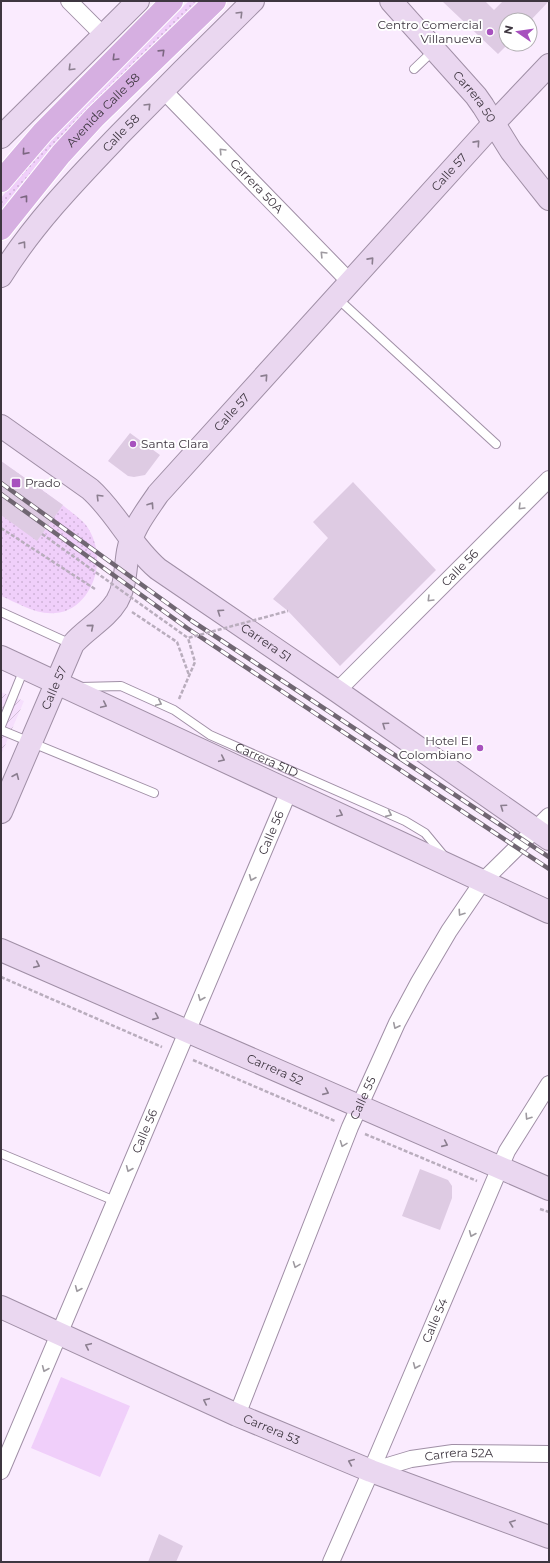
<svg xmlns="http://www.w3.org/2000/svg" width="550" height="1563" font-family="Montserrat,sans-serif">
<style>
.industrial{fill:url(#industrial-furrows)}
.green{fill:url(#green-dots)}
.pitch{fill:#f0cffa}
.building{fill:#decbe3}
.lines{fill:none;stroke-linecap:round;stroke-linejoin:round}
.lane-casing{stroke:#a08fa6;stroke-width:10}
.street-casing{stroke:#a08fa6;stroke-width:18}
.secondary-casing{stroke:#a08fa6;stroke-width:24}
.primary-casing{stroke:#fff;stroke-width:24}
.path{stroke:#b9adbd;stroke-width:2.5;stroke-dasharray:4 2;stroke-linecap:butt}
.lane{stroke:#fff;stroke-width:8}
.street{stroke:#fff;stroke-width:16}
.secondary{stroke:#ead7f0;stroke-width:22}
.primary{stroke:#d6afe1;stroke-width:22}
.rail-casing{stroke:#706672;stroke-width:4.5}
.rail{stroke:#fff;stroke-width:3;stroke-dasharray:9;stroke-linecap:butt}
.path-bridge{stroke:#b9adbd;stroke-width:2.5;stroke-dasharray:4 2;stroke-linecap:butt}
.oneway{stroke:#8b7e8f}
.oneway2{stroke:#7b6680}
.oneway3{stroke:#9e9aa0}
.poi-dot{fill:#a751be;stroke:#fff;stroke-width:1.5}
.labels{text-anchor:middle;stroke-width:4;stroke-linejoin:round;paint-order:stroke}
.poi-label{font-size:12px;fill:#3e3640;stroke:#fff;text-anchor:end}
.street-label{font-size:12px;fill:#3e3640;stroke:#fff}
</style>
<defs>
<pattern id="industrial-furrows" width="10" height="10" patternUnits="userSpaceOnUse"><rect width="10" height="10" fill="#f6dffd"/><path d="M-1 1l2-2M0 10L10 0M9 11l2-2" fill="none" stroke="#d4c0da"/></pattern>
<pattern id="green-dots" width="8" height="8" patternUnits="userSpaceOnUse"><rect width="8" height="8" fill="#f0cffa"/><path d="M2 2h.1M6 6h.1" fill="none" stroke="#cfb2d7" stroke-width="1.8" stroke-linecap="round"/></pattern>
</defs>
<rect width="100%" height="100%" fill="#faebfe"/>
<path class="industrial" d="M1,692L24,701L1,755Z"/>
<path class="green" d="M189,1H203L78,122L45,156L1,213V198L39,150L70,116Z
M1,461C24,478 48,493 70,511C75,515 82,520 86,525C93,535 97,546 97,559C98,583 81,612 55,613C36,615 18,603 1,596Z"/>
<path class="pitch" d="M61,1377L130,1406L100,1477L31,1448Z"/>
<path class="building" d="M442,1H485L494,10L503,1H549L530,21L506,20V44H508L498,54Z
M130,433L160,455L145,475L134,477L128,476L108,461Z
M1,461L63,505L37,541L1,515Z
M353,482L436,570L340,666L288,611L273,599L328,538L313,522Z
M420,1169L448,1180L452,1186V1198L440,1230L402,1216Z
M159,1534L183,1546L176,1562H148Z"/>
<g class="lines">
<g class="lane-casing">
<g id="lane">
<path d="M414,69L434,50"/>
<path d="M337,298L496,444"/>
<path d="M1,612L71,644"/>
<path id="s1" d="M80,687L121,686L174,710L210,735L405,821L425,833L444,856"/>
<path d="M1,726L24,669"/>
<path d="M1,730L154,793"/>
<path d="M2,1154L115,1201"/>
</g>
</g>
<g class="street-casing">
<g id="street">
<path d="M69,1L103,35"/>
<path id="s2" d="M163,90L350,282"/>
<path id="s3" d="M337,691L549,479"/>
<path id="s4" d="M237,1415L350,1127L397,1023L419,982L449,931L483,881L549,816"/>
<path id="s5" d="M1,1471L289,791"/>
<path id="s6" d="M371,1471L411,1459L453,1453L549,1454"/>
<path id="s7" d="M331,1562L371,1471L507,1151L549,1084"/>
</g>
</g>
<g class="secondary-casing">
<g id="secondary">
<path id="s8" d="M391,1L476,96L483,106L511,151L549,199"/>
<path d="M1,137L138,1"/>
<path id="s9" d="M1,276C34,223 77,179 120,134C164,89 208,45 253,1"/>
<path id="s10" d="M1,426L90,489C116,512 131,546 158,569L337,691L549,839"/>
<path d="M1,657L549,912"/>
<path id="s11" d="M1,812L73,644C86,629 106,619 117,601C126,585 125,569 128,551C132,529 146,512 158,494L494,123L549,65"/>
<path id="s12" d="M1,950L549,1189"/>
<path id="s13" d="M1,1307L237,1415L371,1471L549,1537"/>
</g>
</g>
<g class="primary-casing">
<g id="primary">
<path d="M1,181L43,132L172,1"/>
<path id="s14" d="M1,229L61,154L95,117L215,1"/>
</g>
</g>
<path class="path" d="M1,528L95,589
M132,612L177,642L189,675
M179,699L195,662L188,638
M1,977L162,1047
M193,1060L335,1121
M365,1134L477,1181
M540,1209L549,1212"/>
<use href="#lane" class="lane"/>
<use href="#street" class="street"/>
<use href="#secondary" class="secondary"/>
<use href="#primary" class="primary"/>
<g class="rail-casing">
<path id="rail" d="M1,483L192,621L549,857
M1,494L187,628L549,869"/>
</g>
<use href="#rail" class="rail"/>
<path class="path-bridge" d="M42,534L188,638L288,611"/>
</g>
<defs><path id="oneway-chevron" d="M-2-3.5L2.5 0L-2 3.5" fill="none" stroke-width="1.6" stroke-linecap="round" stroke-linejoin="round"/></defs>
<g class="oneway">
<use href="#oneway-chevron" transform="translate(240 14) rotate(-45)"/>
<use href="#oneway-chevron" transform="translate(71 68) rotate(135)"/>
<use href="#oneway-chevron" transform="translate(148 106) rotate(-46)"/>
<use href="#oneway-chevron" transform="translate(477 143) rotate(-48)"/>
<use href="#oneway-chevron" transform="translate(23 244) rotate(-54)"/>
<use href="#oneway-chevron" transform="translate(371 260) rotate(-48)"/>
<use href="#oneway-chevron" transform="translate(265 377) rotate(-48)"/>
<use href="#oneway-chevron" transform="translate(99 497) rotate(-135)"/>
<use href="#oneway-chevron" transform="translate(151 505) rotate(-56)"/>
<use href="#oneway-chevron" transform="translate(220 612) rotate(-146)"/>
<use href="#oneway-chevron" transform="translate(91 627) rotate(-40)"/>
<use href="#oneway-chevron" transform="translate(104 705) rotate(25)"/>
<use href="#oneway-chevron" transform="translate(385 725) rotate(-145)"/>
<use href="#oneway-chevron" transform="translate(222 759) rotate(25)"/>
<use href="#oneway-chevron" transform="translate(16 776) rotate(-67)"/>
<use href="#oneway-chevron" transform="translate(503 807) rotate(-145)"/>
<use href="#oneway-chevron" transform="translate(340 814) rotate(25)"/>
<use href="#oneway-chevron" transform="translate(37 965) rotate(24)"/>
<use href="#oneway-chevron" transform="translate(156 1017) rotate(24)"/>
<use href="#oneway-chevron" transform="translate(326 1092) rotate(24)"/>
<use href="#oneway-chevron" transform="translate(445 1144) rotate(24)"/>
<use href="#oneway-chevron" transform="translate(88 1346) rotate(-155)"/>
<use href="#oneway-chevron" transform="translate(206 1401) rotate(-155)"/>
<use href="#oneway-chevron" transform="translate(351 1462) rotate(-157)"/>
<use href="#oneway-chevron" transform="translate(512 1523) rotate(-160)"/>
</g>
<g class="oneway2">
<use href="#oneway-chevron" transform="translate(162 52) rotate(-44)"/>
<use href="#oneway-chevron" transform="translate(115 58) rotate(135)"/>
<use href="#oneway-chevron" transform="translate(25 152) rotate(131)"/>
<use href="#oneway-chevron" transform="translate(25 198) rotate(-52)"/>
</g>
<g class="oneway3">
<use href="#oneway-chevron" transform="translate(222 151) rotate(-134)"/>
<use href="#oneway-chevron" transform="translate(323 254) rotate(-134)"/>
<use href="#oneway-chevron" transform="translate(521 507) rotate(135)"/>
<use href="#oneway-chevron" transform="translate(430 599) rotate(135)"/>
<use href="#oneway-chevron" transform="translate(159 703) rotate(25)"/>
<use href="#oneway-chevron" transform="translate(389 814) rotate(24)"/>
<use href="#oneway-chevron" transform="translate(252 878) rotate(113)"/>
<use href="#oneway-chevron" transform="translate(461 913) rotate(124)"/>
<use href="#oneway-chevron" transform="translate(201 998) rotate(113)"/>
<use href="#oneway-chevron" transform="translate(396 1026) rotate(116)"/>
<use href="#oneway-chevron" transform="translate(528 1117) rotate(123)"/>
<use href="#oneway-chevron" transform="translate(343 1144) rotate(111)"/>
<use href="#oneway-chevron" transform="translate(129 1169) rotate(113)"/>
<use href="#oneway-chevron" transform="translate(472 1234) rotate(113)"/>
<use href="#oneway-chevron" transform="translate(296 1265) rotate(111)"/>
<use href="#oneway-chevron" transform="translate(78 1289) rotate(113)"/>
<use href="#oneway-chevron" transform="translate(416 1366) rotate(113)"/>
<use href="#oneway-chevron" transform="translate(45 1369) rotate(113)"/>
</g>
<g class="poi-dot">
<circle cx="490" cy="32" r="4"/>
<circle cx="133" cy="444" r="4"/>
<rect x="11" y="478" width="10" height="10" rx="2"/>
<circle cx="480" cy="748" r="4"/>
</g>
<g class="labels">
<g class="poi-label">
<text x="482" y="29">Centro Comercial<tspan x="482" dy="14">Villanueva</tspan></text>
<text x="141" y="448" text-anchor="start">Santa Clara</text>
<text x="25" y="487" text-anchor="start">Prado</text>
<text x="472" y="745">Hotel El<tspan x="472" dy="14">Colombiano</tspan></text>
</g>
<g class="street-label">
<text dy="4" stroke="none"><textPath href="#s8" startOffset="127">Carrera 50</textPath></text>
<text dy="4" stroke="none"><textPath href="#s14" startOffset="157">Avenida Calle 58</textPath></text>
<text dy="4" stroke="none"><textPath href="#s9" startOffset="187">Calle 58</textPath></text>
<text dy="4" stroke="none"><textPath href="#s11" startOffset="795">Calle 57</textPath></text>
<text dy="4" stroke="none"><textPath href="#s2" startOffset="134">Carrera 50A</textPath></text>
<text dy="4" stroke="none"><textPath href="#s11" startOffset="471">Calle 57</textPath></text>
<text dy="4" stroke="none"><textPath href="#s3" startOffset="174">Calle 56</textPath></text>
<text dy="4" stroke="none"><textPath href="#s10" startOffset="345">Carrera 51</textPath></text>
<text dy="4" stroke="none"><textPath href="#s11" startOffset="135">Calle 57</textPath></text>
<text dy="4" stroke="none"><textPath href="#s1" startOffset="205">Carrera 51D</textPath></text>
<text dy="4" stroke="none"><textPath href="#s5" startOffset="693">Calle 56</textPath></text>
<text dy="4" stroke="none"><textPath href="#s12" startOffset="299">Carrera 52</textPath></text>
<text dy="4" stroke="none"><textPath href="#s4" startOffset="341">Calle 55</textPath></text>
<text dy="4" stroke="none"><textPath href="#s5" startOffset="369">Calle 56</textPath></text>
<text dy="4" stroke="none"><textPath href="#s7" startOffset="263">Calle 54</textPath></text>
<text dy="4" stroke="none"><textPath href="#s13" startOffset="297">Carrera 53</textPath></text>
<text dy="4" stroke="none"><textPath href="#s6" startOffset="90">Carrera 52A</textPath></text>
</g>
</g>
<rect width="550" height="1563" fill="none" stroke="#3e3640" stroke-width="4"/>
<g transform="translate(518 32) rotate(283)"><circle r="19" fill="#ffffff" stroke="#b2afb3"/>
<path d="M0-3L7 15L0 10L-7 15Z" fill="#a751be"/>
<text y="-6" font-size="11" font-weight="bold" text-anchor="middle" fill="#3e3640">N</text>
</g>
</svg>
